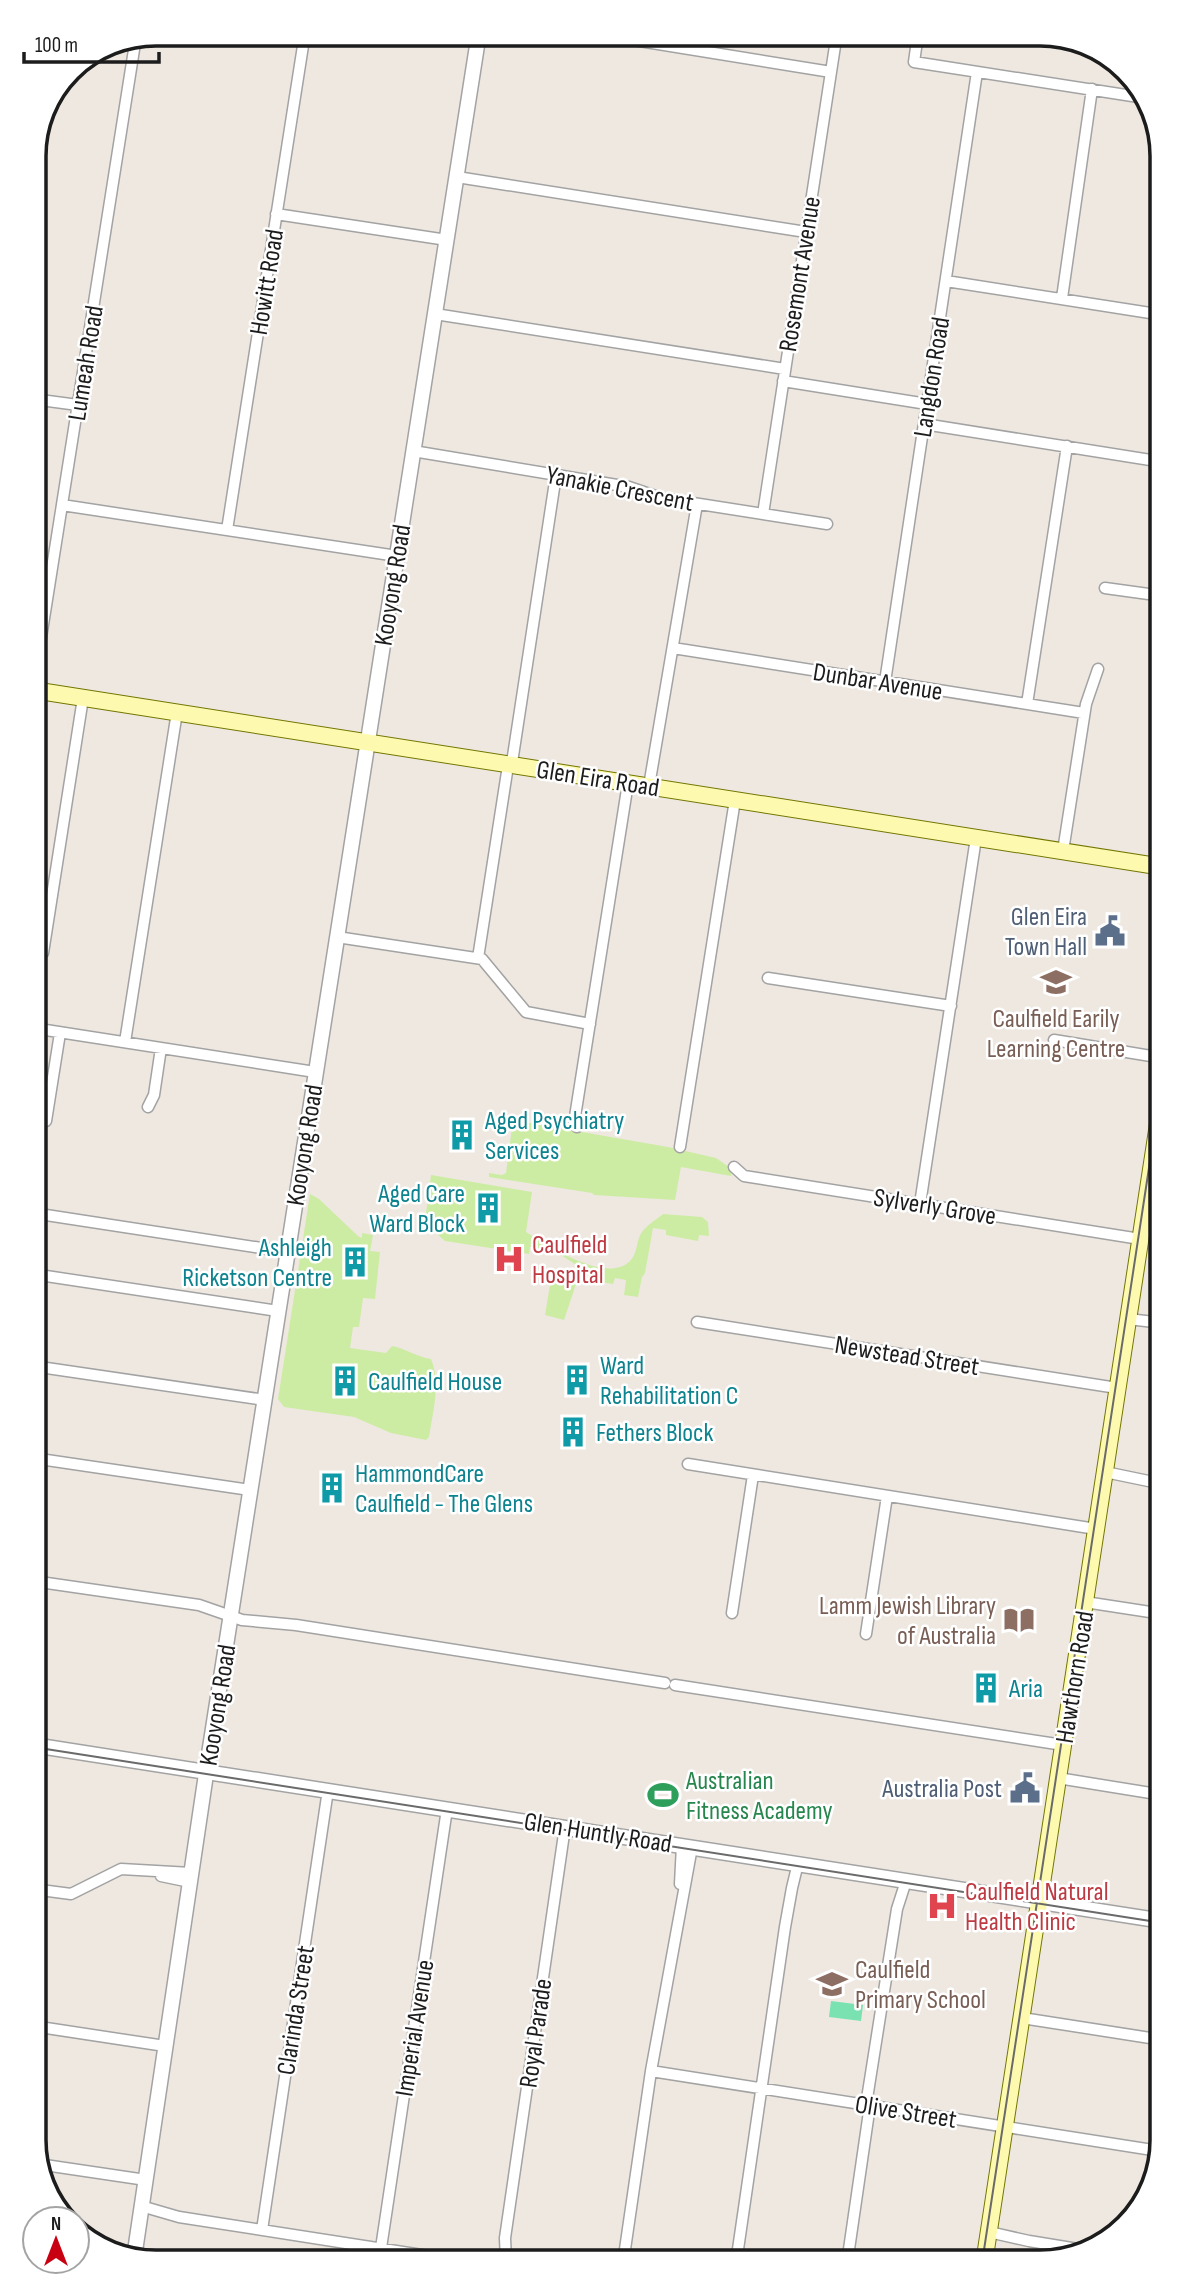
<svg xmlns="http://www.w3.org/2000/svg" width="1196" height="2296" font-family="'Sofia Sans Condensed',sans-serif">
<style>
.grass{fill:#cdeca3}
.pitch{fill:#7ae2b1}
.lines{fill:none;stroke-linecap:round;stroke-linejoin:round}
.minor-casing{stroke:#a3a3a3;stroke-width:13}
.tertiary-casing{stroke:#a3a3a3;stroke-width:17}
.secondary-casing{stroke:#737600;stroke-width:18}
.minor{stroke:#fff;stroke-width:10}
.tertiary{stroke:#fff;stroke-width:14}
.secondary{stroke:#fdfab0;stroke-width:16}
.tram{stroke:#6a6a6a;stroke-width:2}
.labels{text-anchor:middle;stroke-width:5;stroke-linejoin:round;paint-order:stroke}
.street-label{font-size:26px;fill:#1c1c1c;stroke:#fff}
.service-label{font-size:26px;fill:#4e5e75;stroke:#fff;text-anchor:end}
.education-label{font-size:26px;fill:#785e54;stroke:#fff}
.culture-label{font-size:26px;fill:#0d838f;stroke:#fff;text-anchor:start}
.health-label{font-size:26px;fill:#be3a42;stroke:#fff;text-anchor:start}
.leisure-label{font-size:26px;fill:#27864d;stroke:#fff;text-anchor:start}
.rim{fill:none;stroke:#1c1c1c;stroke-width:3.5}
</style>
<rect width="100%" height="100%" fill="#eee8e1"/>
<path class="grass" d="M513,1120L668,1147L716,1158L732,1169L731,1176L681,1167L675,1200L594,1195L592,1193L489,1177V1173L502,1175L506,1173Z
M431,1175L532,1192L526,1232C548,1245 606,1285 630,1261C638,1253 636,1240 642,1232C647,1225 657,1219 663,1214L702,1217L708,1222L709,1236L699,1235L698,1241L666,1235V1230L653,1228L645,1273L642,1277L638,1297L624,1295L626,1280L615,1278L613,1284L578,1278L564,1320L545,1315L551,1279L565,1285L578,1266L553,1250L530,1247L529,1254L445,1241L421,1220L426,1213Z
M310,1194L319,1199L358,1236L362,1238V1233L373,1235L370,1251L380,1252L375,1299L363,1298L359,1327H353L350,1348L386,1353L392,1346C407,1349 417,1357 431,1359C441,1383 433,1411 429,1437L426,1440L391,1433L354,1417L284,1407L278,1399Z"/>
<path class="pitch" d="M831,2001L863,2005L861,2021L829,2017Z"/>
<g class="lines">
<g class="minor-casing">
<path id="minor" d="M590,33L831,72
M918,34L914,62L1145,98
M457,177L806,232
M276,214L447,240
M946,281L1163,315
M1062,298L1092,89
M435,314L785,369
M783,381L927,404
M33,399L78,405
M924,424L1163,462
M413,451L629,487L661,498L827,524
M62,505L397,556
M763,514L837,33
M227,530L305,33
M1105,588L1163,596
M673,648L1084,713
M885,682L977,72
M33,688L136,37
M1027,704L1067,446
M649,786L697,504
M1063,851L1086,704L1098,669
M337,937L482,959L526,1012L590,1024
M43,953L83,698
M478,958L507,772L513,756L556,475
M768,978L951,1006
M33,1028L315,1072
M1054,1040L1163,1058
M125,1042L177,712
M148,1107L154,1095L161,1048
M46,1121L60,1033
M577,1127L574,1123L628,783
M680,1147L735,800
M734,1167L744,1176L1140,1239
M920,1204L976,838
M33,1213L287,1252
M33,1274L278,1311
M1128,1319L1163,1323
M697,1322L1117,1388
M33,1366L265,1400
M33,1458L250,1490
M688,1464L1096,1529
M1105,1472L1163,1484
M33,1581L199,1605L242,1620L296,1625L665,1683
M1085,1602L1163,1614
M732,1613L753,1475
M866,1634L887,1496
M675,1685L1063,1745
M1058,1778L1163,1795
M161,1876L190,1882
M680,1884L682,1845
M33,1889L71,1894L121,1869L191,1873
M1022,2018L1163,2040
M33,2026L165,2046
M651,2071L1159,2151
M866,2105L897,1909L906,1881
M38,2164L146,2180
M141,2206L179,2217L467,2262L492,2261
M262,2230L328,1790
M989,2232L1029,2241L1090,2251
M381,2248L447,1809
M506,2261L505,2238L565,1827
M623,2263L651,2071L692,1847
M736,2263L785,1927L792,1888L798,1863
M847,2263L870,2105"/>
</g>
<g class="tertiary-casing">
<path id="tertiary" d="M33,1745L1163,1921
M134,2258L209,1754L479,33"/>
</g>
<g class="secondary-casing">
<path id="secondary" d="M33,690L1163,867
M984,2263L1163,1091"/>
</g>
<use href="#minor" class="minor"/>
<use href="#tertiary" class="tertiary"/>
<use href="#secondary" class="secondary"/>
<path class="tram" d="M33,1747L1163,1923
M982,2263L1163,1076"/>
</g>
<defs>
<g id="civic-bare" transform="scale(2.415)"><path d="M-.6-6.5H3V-4.5H.6V-3L4-1V1h2V6H-6V1h2V-1L-.6-3ZM-1.2 2.5V6h2.4V2.5Z" fill="#5c6f8a" stroke="#fff" stroke-width="2.5" paint-order="stroke"/></g>
<g id="school-bare" transform="scale(2.415)"><path d="M0-5L7-2L0 1L-7-2ZM-4 1L0 2.5L4 1V4Q0 6-4 4Z" fill="#8d6e63" stroke="#fff" stroke-width="2.5" paint-order="stroke"/></g>
<g id="building-bare" transform="scale(2.415)"><path d="M-4-6H4V6H1V3H-1V6H-4ZM-2.5-4.3h1.7v1.8h-1.7ZM.8-4.3h1.7v1.8H.8ZM-2.5-1h1.7V.8h-1.7ZM.8-1h1.7V.8H.8Z" fill="#0f9aa8" stroke="#fff" stroke-width="2.5" paint-order="stroke"/></g>
<g id="hospital-bare" transform="scale(2.415)"><path d="M-5-5h3v3.5h4V-5h3V5h-3V1.5h-4V5h-3Z" fill="#e0444e" stroke="#fff" stroke-width="2.5" paint-order="stroke"/></g>
<g id="library-bare" transform="scale(2.415)"><path d="M-6-4Q-3-5.5-.7-3.5V5Q-3 3-6 4ZM6-4Q3-5.5 .7-3.5V5Q3 3 6 4Z" fill="#8d6e63" stroke="#fff" stroke-width="2.5" paint-order="stroke"/></g>
<g id="stadium-bare" transform="scale(2.415)"><path d="M0-5a6.5 5 0 1 0 0 10a6.5 5 0 1 0 0-10ZM-3.5-1.8h7v3.6h-7Z" fill="#2e9e5b" stroke="#fff" stroke-width="2.5" paint-order="stroke"/></g>
</defs>
<g fill-rule="evenodd">
<use href="#civic-bare" x="1110" y="931"/>
<use href="#school-bare" x="1056" y="982"/>
<use href="#building-bare" x="462" y="1135"/>
<use href="#building-bare" x="488" y="1208"/>
<use href="#hospital-bare" x="509" y="1259"/>
<use href="#building-bare" x="355" y="1262"/>
<use href="#building-bare" x="577" y="1380"/>
<use href="#building-bare" x="345" y="1381"/>
<use href="#building-bare" x="573" y="1432"/>
<use href="#building-bare" x="332" y="1488"/>
<use href="#library-bare" x="1019" y="1620"/>
<use href="#building-bare" x="986" y="1688"/>
<use href="#civic-bare" x="1025" y="1788"/>
<use href="#stadium-bare" x="663" y="1795"/>
<use href="#hospital-bare" x="942" y="1906"/>
<use href="#school-bare" x="832" y="1984"/>
</g>
<g class="labels">
<g class="street-label">
<text transform="translate(799 274) rotate(-81)" y="9">Rosemont Avenue</text>
<text transform="translate(266 282) rotate(-81)" y="9">Howitt Road</text>
<text transform="translate(85 363) rotate(-81)" y="9">Lumeah Road</text>
<text transform="translate(931 377) rotate(-81)" y="9">Langdon Road</text>
<text transform="translate(620 488) rotate(11)" y="9">Yanakie Crescent</text>
<text transform="translate(392 585) rotate(-81)" y="9">Kooyong Road</text>
<text transform="translate(878 681) rotate(9)" y="9">Dunbar Avenue</text>
<text transform="translate(598 778) rotate(9)" y="9">Glen Eira Road</text>
<text transform="translate(304 1145) rotate(-81)" y="9">Kooyong Road</text>
<text transform="translate(935 1206) rotate(9)" y="9">Sylverly Grove</text>
<text transform="translate(907 1355) rotate(9)" y="9">Newstead Street</text>
<text transform="translate(1074 1677) rotate(-81)" y="9">Hawthorn Road</text>
<text transform="translate(217 1705) rotate(-81)" y="9">Kooyong Road</text>
<text transform="translate(598 1832) rotate(9)" y="9">Glen Huntly Road</text>
<text transform="translate(295 2010) rotate(-81)" y="9">Clarinda Street</text>
<text transform="translate(414 2028) rotate(-81)" y="9">Imperial Avenue</text>
<text transform="translate(535 2033) rotate(-82)" y="9">Royal Parade</text>
<text transform="translate(906 2111) rotate(9)" y="9">Olive Street</text>
</g>
<g class="service-label">
<text x="1087" y="925">Glen Eira<tspan x="1087" dy="30">Town Hall</tspan></text>
<text x="1002" y="1797">Australia Post</text>
</g>
<g class="education-label">
<text x="1056" y="1027">Caulfield Earily<tspan x="1056" dy="30">Learning Centre</tspan></text>
<text x="996" y="1614" text-anchor="end">Lamm Jewish Library<tspan x="996" dy="30">of Australia</tspan></text>
<text x="855" y="1978" text-anchor="start">Caulfield<tspan x="855" dy="30">Primary School</tspan></text>
</g>
<g class="culture-label">
<text x="485" y="1129">Aged Psychiatry<tspan x="485" dy="30">Services</tspan></text>
<text x="465" y="1202" text-anchor="end">Aged Care<tspan x="465" dy="30">Ward Block</tspan></text>
<text x="332" y="1256" text-anchor="end">Ashleigh<tspan x="332" dy="30">Ricketson Centre</tspan></text>
<text x="600" y="1374">Ward<tspan x="600" dy="30">Rehabilitation C</tspan></text>
<text x="368" y="1390">Caulfield House</text>
<text x="596" y="1441">Fethers Block</text>
<text x="355" y="1482">HammondCare<tspan x="355" dy="30">Caulfield - The Glens</tspan></text>
<text x="1009" y="1697">Aria</text>
</g>
<g class="health-label">
<text x="532" y="1253">Caulfield<tspan x="532" dy="30">Hospital</tspan></text>
<text x="965" y="1900">Caulfield Natural<tspan x="965" dy="30">Health Clinic</tspan></text>
</g>
<g class="leisure-label">
<text x="686" y="1789">Australian<tspan x="686" dy="30">Fitness Academy</tspan></text>
</g>
</g>
<path d="M0 0H1196V2296H0ZM156 46H1040A110 110 0 0 1 1150 156V2140A110 110 0 0 1 1040 2250H156A110 110 0 0 1 46 2140V156A110 110 0 0 1 156 46Z" fill="#fff" fill-rule="evenodd"/>
<path class="rim" d="M156 46H1040A110 110 0 0 1 1150 156V2140A110 110 0 0 1 1040 2250H156A110 110 0 0 1 46 2140V156A110 110 0 0 1 156 46Z"/>
<g transform="translate(56 2240)"><circle r="33" fill="#ffffff" stroke="#a4a4a4" stroke-width="2"/>
<path d="M0-5L12 26L0 18L-12 26Z" fill="#c80011"/>
<text y="-10" font-size="19" font-weight="bold" text-anchor="middle" fill="#1c1c1c">N</text>
</g>
<path d="M24 52v10h135v-10" fill="none" stroke="#1c1c1c" stroke-width="3.5"/>
<text x="35" y="52" font-size="21" fill="#1c1c1c" stroke="#ffffff" stroke-width="5" paint-order="stroke">100 m</text>
</svg>
